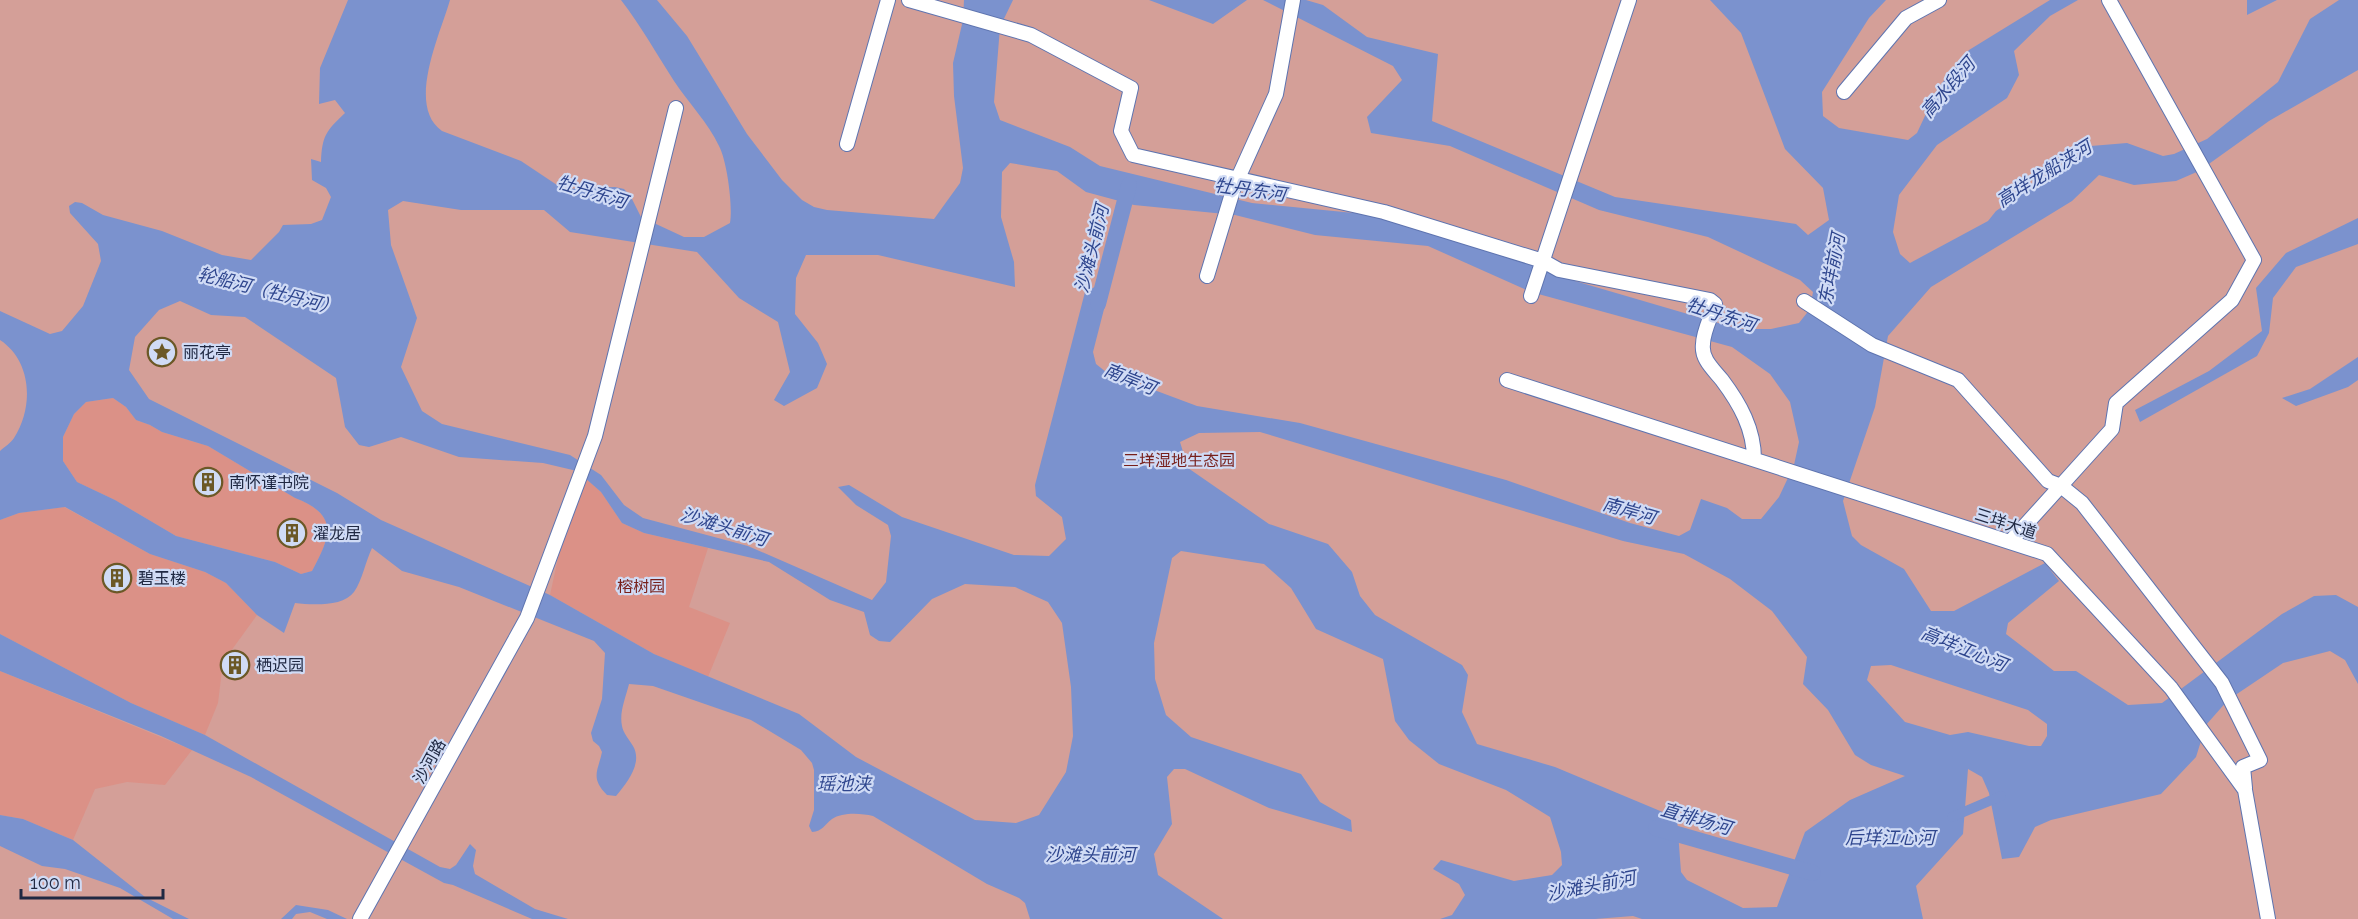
<svg xmlns="http://www.w3.org/2000/svg" width="2358" height="919" font-family="Raleway,'Noto Sans SC',sans-serif">
<style>
.green{fill:#d49f98}
.forest{fill:#db9187}
.water{fill:#7b92ce;fill-rule:evenodd}
.lines{fill:none;stroke-linecap:round;stroke-linejoin:round}
.canal{stroke:#7b92ce;stroke-width:10}
.river{stroke:#7b92ce;stroke-width:16}
.minor-casing{stroke:#5e74b0;stroke-width:16}
.minor{stroke:#fff;stroke-width:14}
.labels{text-anchor:middle;stroke-width:4.5;stroke-linejoin:round;paint-order:stroke}
.poi-label{font-size:16px;fill:#202943;stroke:#d0dbf5;text-anchor:start}
.park-label{font-size:16px;fill:#771f1a;stroke:#d0dbf5}
.street-label{font-size:16px;fill:#202943;stroke:#d0dbf5}
.water-label{font-size:18px;font-style:italic;fill:#2f468e;stroke:#d0dbf5}
</style>
<rect width="100%" height="100%" fill="#d0dbf5"/>
<path class="green" d="M0,0H2358V919H0Z"/>
<path class="forest" d="M113,398L126,407L136,420L150,425L162,432L208,446L295,498C339,515 331,536 312,571L301,574L275,562L176,536L115,500L77,482L63,461V437L74,414L86,402Z
M577,471L601,492L622,523L644,533L708,548L689,607L730,623L708,677L654,654L550,595Z
M64,507L150,554L205,572L226,583L257,615L223,662L218,703L205,735L131,703L0,634V520L19,513Z
M0,671L192,750L165,785L127,782L95,789L73,840L23,819L0,815Z"/>
<path class="water" d="M348,0H450C440,35 406,106 442,131L521,161L563,189L615,187L624,189L631,197L641,217L684,237H704L730,223C733,206 727,161 719,146C709,124 688,102 674,81C656,53 641,26 621,0H657L687,36L747,134L782,180L802,200L814,207L827,210L934,219L960,183L963,168L954,96L953,63L963,20L964,0H1013L1000,27L994,102L1000,120L1070,147L1100,166L1252,203L1415,219L1575,281L1739,329H1771L1799,323L1810,309L1813,292L1800,280L1708,237L1599,210L1450,146L1371,133L1367,117L1402,80L1393,66L1263,0H1306L1323,5L1367,37L1438,54L1432,121L1615,197L1796,224L1808,235L1829,220L1823,188L1785,149L1741,33L1710,0H1886L1869,18L1822,92L1823,116L1839,128L1908,140L1917,133L1938,88L1969,50L2050,0H2078L2050,16L2014,51L2019,75L2007,98L1937,145L1899,195L1893,232L1900,254L1910,263L1988,221L1996,211L2091,146L2127,143L2163,156L2174,154L2207,139L2278,82L2310,19L2339,0H2358V70L2269,121L2199,171L2176,181L2134,185L2099,175L2072,201L1931,287L1888,336L1875,407L1843,501L1852,536L1861,545L1904,569L1931,611H1954L2045,563L2059,581L2008,623L2006,634L2054,671H2076L2128,705L2162,703L2282,614L2314,596L2336,595L2358,607V684L2345,660L2330,651L2283,663L2228,700L2206,725L2196,757L2161,794L2051,820L2035,827L2019,857L2002,859L1989,793L1982,777L1968,769L1963,834L1916,886L1923,919H1642L1633,916L1595,919H1440L1452,915L1465,895L1459,884L1433,869L1441,860L1514,881L1552,875L1562,865L1561,852L1550,817L1506,790L1439,764L1409,740L1395,721L1383,659L1316,629L1291,588L1264,564L1181,551L1172,558L1154,643L1155,679L1166,715L1191,737L1301,774L1320,802L1351,820L1352,832L1269,808L1185,769H1174L1167,777L1172,824L1154,854L1158,875L1223,919H1030L1025,903L1019,898L987,884L873,816C861,813 842,812 832,819C824,825 823,831 812,832L809,826L814,810V770L812,763L801,750L751,720L653,686L629,684C626,697 619,712 622,726C623,733 629,739 633,746C643,763 627,783 616,796L607,795C590,778 598,771 602,752L599,746L593,741L591,733L602,699L605,653L594,641L459,587L402,571L372,548C366,560 362,581 354,592C343,607 312,605 295,603L284,633L257,615L226,583L205,572L150,554L65,507L19,513L0,520V451C4,447 11,443 14,438C34,407 32,361 0,340V311L50,334L62,331L83,306L101,261L98,244L70,213L69,206L75,202L82,203L103,215L162,231L222,255L251,260L279,232L283,225L311,224L322,220L331,197L326,188L312,180L311,159L321,162C322,136 326,131 345,113L335,100L319,104L320,68ZM1010,163L1057,171L1086,192L1134,205L1235,215L1315,235L1428,246L1531,292L1732,347L1770,374L1790,402L1799,442L1794,465L1779,497L1761,519H1742L1727,508L1701,499L1690,530L1679,536L1630,523L1506,480L1300,423L1197,406L1106,372L1096,364L1093,352L1112,278L1085,292L1035,485L1036,496L1062,517L1066,539L1049,556L1014,555L902,517L849,485L838,487L856,505L888,525L891,536L886,582L872,600L748,546L643,518L624,505L601,475L570,455L442,424L422,411L401,367L417,318L391,245L388,210L403,201L461,210H544L570,232L697,252L739,298L778,322L790,372L774,400L784,406L817,388L827,364L818,343L795,314L796,278L806,255H878L1015,287L1014,262L1001,217L1002,172ZM180,301L211,315L245,317L336,378L345,427L359,445L369,447L401,437L459,457L543,463L577,471L601,492L622,523L644,533L769,562L830,600L864,612L870,635L879,641L890,642L932,599L965,584L1015,587L1048,602L1062,623L1071,687L1073,736L1066,772L1039,815L1016,823L975,820L856,757L799,714L654,654L550,595L381,520L337,493L149,399L129,370L135,337L159,310ZM113,398L126,407L136,420L150,425L162,432L208,446L295,498C339,515 331,536 312,571L301,574L275,562L176,536L115,500L77,482L63,461V437L74,414L86,402ZM1260,432L1623,541L1684,554L1730,579L1772,611L1807,657L1803,684L1828,710L1855,755L1871,765L1905,776L1850,800L1805,832L1777,907L1743,908L1687,880L1681,872L1677,818L1555,767L1477,744L1462,712L1468,675L1462,665L1375,615L1360,596L1352,572L1328,544L1269,524L1188,468L1180,442L1199,433ZM1891,665L2028,710L2047,724V736L2041,746H2029L1968,732L1950,735L1905,722L1867,680L1871,666Z
M1149,0H1247L1213,24Z
M2247,0H2277L2247,15Z
M2358,218V244L2296,267L2273,298L2269,333L2257,356L2140,422L2135,410L2209,371L2262,331L2256,288L2286,253Z
M2358,357V380L2348,387L2296,406L2282,398L2310,389Z
M0,634L131,703L205,735L440,867L450,869L456,865L470,844L476,850L473,866L475,874L535,909L568,919H532L453,885L444,883L251,777L161,736L0,671Z
M0,815L23,819L73,840L145,897L189,919H173L120,888L65,869L42,866L0,846Z
M296,905L328,910L347,919H327L310,912L296,914L292,919H281Z"/>
<g class="lines">
<path class="canal" d="M1952,817L2001,796"/>
<path class="river" d="M1098,304L1129,185
M1656,828L1813,873"/>
<g class="minor-casing">
<path id="minor" d="M909,0L1031,35L1131,88L1121,131L1133,155L1384,212L1543,261L1559,270L1710,300L1715,304C1711,317 1703,332 1703,344C1701,359 1713,369 1722,380C1740,404 1754,429 1754,459
M1844,92L1906,18L1939,0
M847,144L888,0
M1207,276L1234,187L1276,94L1293,0
M1531,296L1629,0
M1804,301L1872,345L1958,380L2048,481L2061,486L2082,503L2222,683L2260,760L2243,767L2245,788
M1507,380L2047,554L2171,688L2245,790L2268,919
M2010,542L2112,429L2116,403L2232,300L2254,260L2109,0
M360,919L527,618L595,436L676,108"/>
</g>
<use href="#minor" class="minor"/>
</g>
<defs>
<g id="sight-ring" transform="scale(1.5)"><circle r="9.5" fill="#d0dbf5" stroke="#6b5826" stroke-width="1.5"/><path d="M0-6L1.8-2.2L6-1.7L2.9 1.2L3.7 5.4L0 3.3L-3.7 5.4L-2.9 1.2L-6-1.7L-1.8-2.2Z" fill="#6b5826"/></g>
<g id="building-ring" transform="scale(1.5)"><circle r="9.5" fill="#d0dbf5" stroke="#6b5826" stroke-width="1.5"/><path d="M-4-6H4V6H1V3H-1V6H-4ZM-2.5-4.3h1.7v1.8h-1.7ZM.8-4.3h1.7v1.8H.8ZM-2.5-1h1.7V.8h-1.7ZM.8-1h1.7V.8H.8Z" fill="#6b5826"/></g>
</defs>
<g fill-rule="evenodd">
<use href="#sight-ring" x="162" y="352"/>
<use href="#building-ring" x="208" y="482"/>
<use href="#building-ring" x="292" y="533"/>
<use href="#building-ring" x="117" y="578"/>
<use href="#building-ring" x="235" y="665"/>
</g>
<g class="labels">
<g class="poi-label">
<text x="183" y="358">丽花亭</text>
<text x="229" y="488">南怀谨书院</text>
<text x="313" y="539">濯龙居</text>
<text x="138" y="584">碧玉楼</text>
<text x="256" y="671">栖迟园</text>
</g>
<g class="park-label">
<text x="1179" y="466">三垟湿地生态园</text>
<text x="641" y="592">榕树园</text>
</g>
<g class="street-label">
<text transform="translate(2006 523) rotate(18)" y="6">三垟大道</text>
<text transform="translate(429 761) rotate(-61)" y="6">沙河路</text>
</g>
<g class="water-label">
<text transform="translate(1948 88) rotate(-49)" y="6">高水段河</text>
<text transform="translate(2044 174) rotate(-32)" y="6">高垟龙船浃河</text>
<text transform="translate(1250 190) rotate(8)" y="6">牡丹东河</text>
<text transform="translate(592 192) rotate(17)" y="6">牡丹东河</text>
<text transform="translate(1092 249) rotate(-76)" y="6">沙滩头前河</text>
<text transform="translate(1832 269) rotate(-79)" y="6">东垟前河</text>
<text transform="translate(268 291) rotate(14)" y="6">轮船河（牡丹河）</text>
<text transform="translate(1721 315) rotate(18)" y="6">牡丹东河</text>
<text transform="translate(1130 379) rotate(22)" y="6">南岸河</text>
<text transform="translate(1629 511) rotate(16)" y="6">南岸河</text>
<text transform="translate(724 527) rotate(17)" y="6">沙滩头前河</text>
<text transform="translate(1964 649) rotate(22)" y="6">高垟江心河</text>
<text x="844" y="790">瑶池浃</text>
<text transform="translate(1696 819) rotate(16)" y="6">直排场河</text>
<text x="1890" y="844">后垟江心河</text>
<text x="1090" y="861">沙滩头前河</text>
<text transform="translate(1591 886) rotate(-11)" y="6">沙滩头前河</text>
</g>
</g>
<path d="M21 889v9h142v-9" fill="none" stroke="#202943" stroke-width="3"/>
<text x="30" y="889" font-size="18" fill="#202943" stroke="#d0dbf5" stroke-width="4.5" paint-order="stroke">100 m</text>
</svg>
